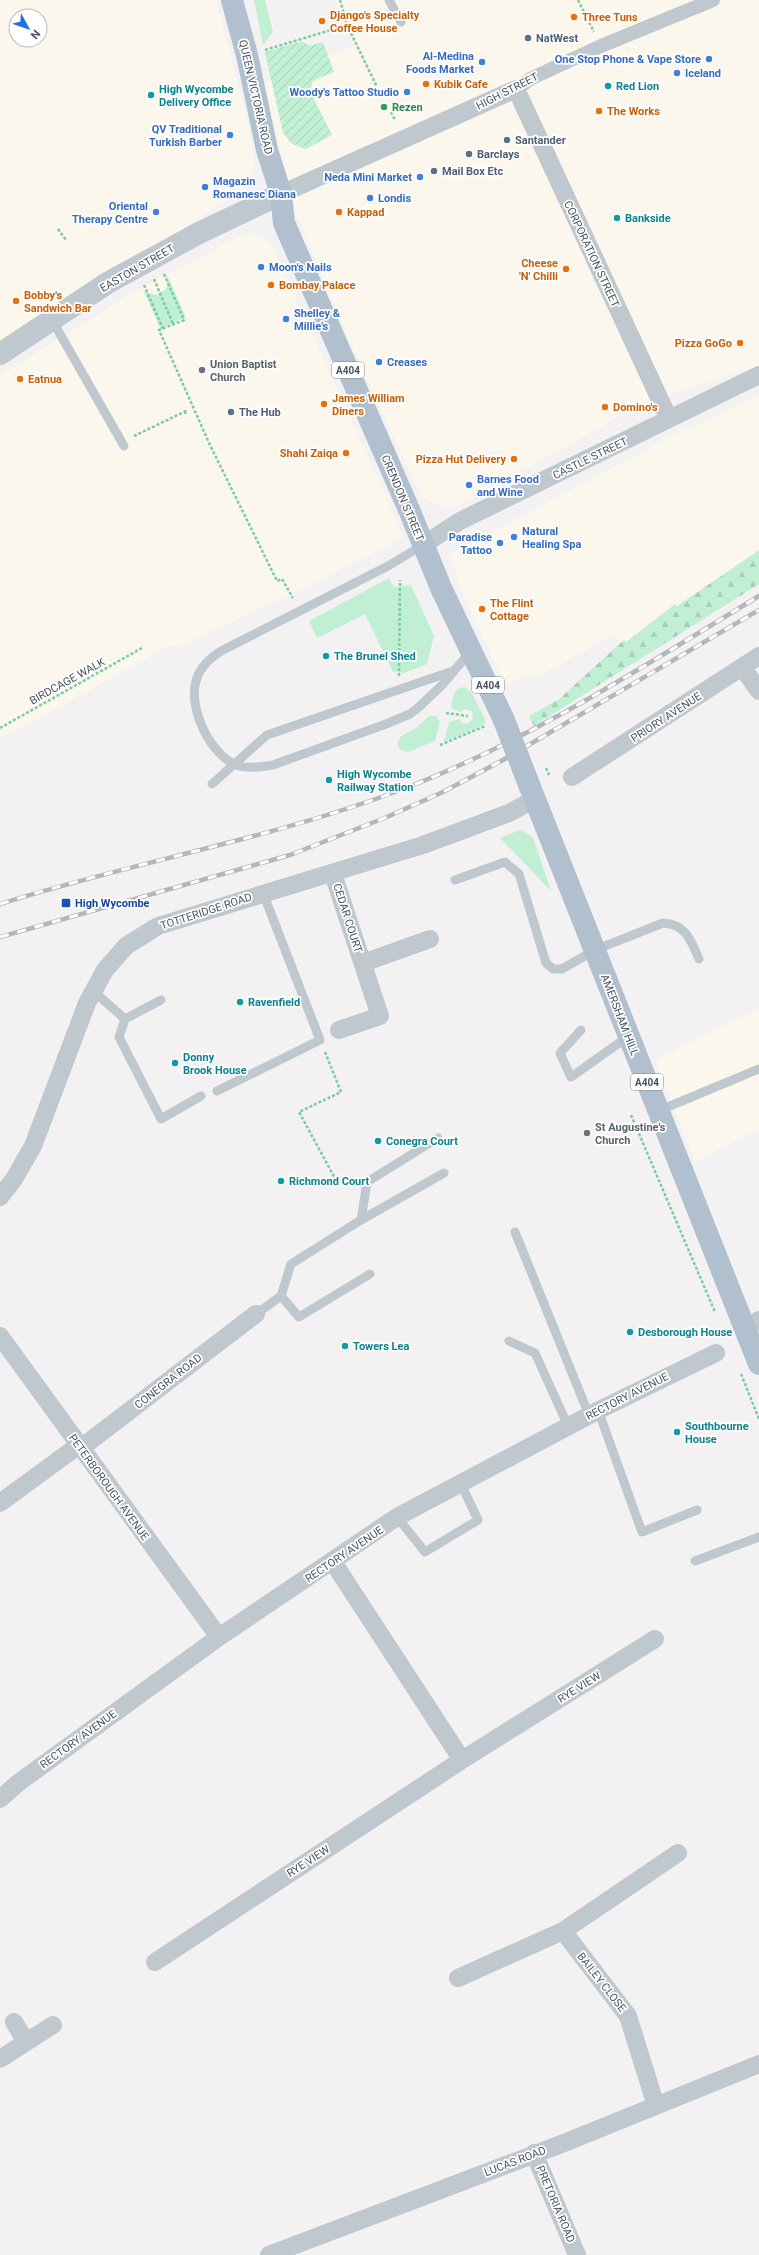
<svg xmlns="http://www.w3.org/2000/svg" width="759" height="2255" font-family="Roboto,sans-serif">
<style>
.commercial{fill:#fcf7ec;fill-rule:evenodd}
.grass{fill:#c1efd3}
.forest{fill:url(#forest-firs)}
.garden{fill:url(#garden-furrows)}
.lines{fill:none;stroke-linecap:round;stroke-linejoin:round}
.path{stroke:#79cca3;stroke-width:2.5;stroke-dasharray:3 2;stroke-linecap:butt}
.service{stroke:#bfc8cf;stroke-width:9}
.pedestrian{stroke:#bfc8cf;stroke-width:14}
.minor{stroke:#bfc8cf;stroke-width:18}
.tertiary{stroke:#bfc8cf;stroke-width:22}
.primary{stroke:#b1c0ce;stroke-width:22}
.rail-casing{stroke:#b3b6bb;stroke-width:4.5}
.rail{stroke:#fff;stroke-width:3;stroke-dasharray:9;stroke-linecap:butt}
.path-bridge{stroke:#79cca3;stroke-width:2.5;stroke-dasharray:3 2;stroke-linecap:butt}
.primary-bridge{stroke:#b1c0ce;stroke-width:22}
.food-dot{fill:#e8710a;stroke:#fff;stroke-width:1.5}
.service-dot{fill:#5c6f8a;stroke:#fff;stroke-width:1.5}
.shop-dot{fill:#3f7fe0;stroke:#fff;stroke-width:1.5}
.culture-dot{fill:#0f9aa8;stroke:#fff;stroke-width:1.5}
.leisure-dot{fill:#2e9e5b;stroke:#fff;stroke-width:1.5}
.worship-dot{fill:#6b7280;stroke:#fff;stroke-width:1.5}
.transit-dot{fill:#1a4fb4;stroke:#fff;stroke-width:1.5}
.labels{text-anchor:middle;stroke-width:3.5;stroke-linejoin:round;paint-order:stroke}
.shield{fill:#fff;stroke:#80878e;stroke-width:1}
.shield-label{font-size:10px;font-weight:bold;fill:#49545e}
.food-label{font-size:11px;font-weight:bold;fill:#c56008;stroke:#fff;text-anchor:start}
.service-label{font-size:11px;font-weight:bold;fill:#4e5e75;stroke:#fff;text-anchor:start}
.shop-label{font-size:11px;font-weight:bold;fill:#366cbe;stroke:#fff;text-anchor:start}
.culture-label{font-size:11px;font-weight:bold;fill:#0d838f;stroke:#fff;text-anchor:start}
.street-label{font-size:11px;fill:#49545e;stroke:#fff}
.leisure-label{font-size:11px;font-weight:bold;fill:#27864d;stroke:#fff;text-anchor:start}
.worship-label{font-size:11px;font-weight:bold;fill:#5b616d;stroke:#fff;text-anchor:start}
.transit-label{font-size:11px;font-weight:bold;fill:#164399;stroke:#fff;text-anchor:start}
</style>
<defs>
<pattern id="forest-firs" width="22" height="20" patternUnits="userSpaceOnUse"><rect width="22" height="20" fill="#c1efd3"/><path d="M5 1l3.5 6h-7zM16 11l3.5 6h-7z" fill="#a7cfb8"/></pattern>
<pattern id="garden-furrows" width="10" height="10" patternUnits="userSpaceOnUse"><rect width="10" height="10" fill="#c1efd3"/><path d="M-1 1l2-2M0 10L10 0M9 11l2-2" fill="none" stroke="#a7cfb8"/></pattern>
</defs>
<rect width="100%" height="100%" fill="#f3f1f1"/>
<path class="commercial" d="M0,0H216L250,131L254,167L245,189L0,345ZM16,16H40V40H16Z
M336,0H759V366L645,402L476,497L447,509L422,497L358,361L294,209L265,83L354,46L343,24Z
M254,234L271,244L404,537L306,587L180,646L167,647L27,725L0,737V376L133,292L243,235Z
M759,395V550L677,607L675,604L626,642L624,640L621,643L613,635L537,677L534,673L505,685L466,601L449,555L663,441Z
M759,1009V1128L695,1162L655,1060Z"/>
<path class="grass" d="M254,0H265L273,32L263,45Z
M167,275L186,317L160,328L142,287L145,292L157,295L167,288Z
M389,578L394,587L411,585L434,636L427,664L404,673L393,672L365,614L317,638L309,621Z
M465,687L472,693L486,721L483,725L444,742L449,722L459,719L463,724H467L473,719L472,711L465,709L460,712L451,708C453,698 453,687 465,687Z
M429,716H436L440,722L435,741L408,752L400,749L397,744L401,736L415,729Z
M520,830L533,837L551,891L500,838Z"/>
<path class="forest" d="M759,550V584L534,726L529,716L559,699L624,640L626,642L675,604L677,606Z"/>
<path class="garden" d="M302,41C308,48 314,44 323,42L334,72L313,81L310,91L332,135L306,149L292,144L283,133L265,52Z"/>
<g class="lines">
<path class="path" d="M340,0L347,25L377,87
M578,0L594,32
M265,50L347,25
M391,112L395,120
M58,229L66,240
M164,274L184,320L159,330L209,443L277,581L282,579L293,598
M154,279L173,324
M144,285L163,329
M185,411L186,416
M134,436L188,410
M399,676L400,580
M446,713L468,716
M0,728L142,648
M440,745L485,726
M325,1052L341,1092L299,1112L337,1182H354
M631,1115L715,1312
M741,1374L759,1419"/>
<path class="service" d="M389,0L401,22
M52,320L124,446
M423,545L388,566L221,651C209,659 200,667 196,681C188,709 211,757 239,766C250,769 262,767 273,765L386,724L410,714L419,707L443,684L470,652
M212,784L267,735L450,672
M455,880L505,862L519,874L546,963L553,969H562L595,950L663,923C686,924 691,941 699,959
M93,991L125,1019L161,1000
M125,1019L119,1037L161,1119L201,1096
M581,1030L560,1053L571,1077L629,1036
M217,1091L320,1040L263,893
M658,1111L759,1069
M361,1220L367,1182L438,1138
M515,1232L589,1415
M281,1296L299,1317L370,1274
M256,1314L281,1296L291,1264L361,1220L444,1173
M509,1341L535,1353L568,1426
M598,1410L642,1532L697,1510
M397,1517L425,1552L478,1520L461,1484
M695,1561L759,1537"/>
<path class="pedestrian" d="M516,89L532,78L601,46L713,0"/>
<path class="minor" d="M281,194L516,89L669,419
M423,545L460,521L759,375
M743,668L759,691
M572,777L759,656
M333,874L380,1016L339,1030
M363,963L430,939
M0,1197L14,1179L33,1146L87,1003L105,970L126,946L158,926L423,845L509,813L535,799
M746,1330L759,1320
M0,1336L219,1637
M81,1448L256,1314
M0,1503L79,1445
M333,1562L462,1760
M0,1799L18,1783L219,1637L397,1517L601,1409L716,1353
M563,1931L678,1853
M155,1962L462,1760L655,1639
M458,1978L563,1931L628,2016L656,2106
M14,2022L26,2042
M0,2059L53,2025
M534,2153L577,2255
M269,2255L564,2143L759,2064"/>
<path class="tertiary" d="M0,354L109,282L199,233L281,194"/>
<path class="primary" d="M232,0L247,55L267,150L281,194L284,223L410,512L441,588L504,720
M530,787L759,1364"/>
<g class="rail-casing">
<path id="rail" d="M0,904C133,862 272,839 403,789C529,741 644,666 759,596
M0,937L290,855L387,817L443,792L503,760L759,610"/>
</g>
<use href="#rail" class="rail"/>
<path class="path-bridge" d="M546,768L549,775"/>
<path class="primary-bridge" d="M504,720L530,787"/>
</g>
<g class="food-dot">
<circle cx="574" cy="17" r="4"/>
<circle cx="322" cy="21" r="4"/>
<circle cx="426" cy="84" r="4"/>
<circle cx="599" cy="111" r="4"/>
<circle cx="339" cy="212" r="4"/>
<circle cx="566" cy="269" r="4"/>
<circle cx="271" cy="285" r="4"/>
<circle cx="16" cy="301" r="4"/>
<circle cx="740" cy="343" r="4"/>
<circle cx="20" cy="379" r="4"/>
<circle cx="324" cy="404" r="4"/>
<circle cx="605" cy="407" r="4"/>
<circle cx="346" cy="453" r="4"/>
<circle cx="514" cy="459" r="4"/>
<circle cx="482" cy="609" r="4"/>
</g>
<g class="service-dot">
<circle cx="528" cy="38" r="4"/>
<circle cx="507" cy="140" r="4"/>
<circle cx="469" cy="154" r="4"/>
<circle cx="434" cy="171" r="4"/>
<circle cx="231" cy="412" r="4"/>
</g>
<g class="shop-dot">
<circle cx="709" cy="59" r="4"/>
<circle cx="482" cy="62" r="4"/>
<circle cx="677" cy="73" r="4"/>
<circle cx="407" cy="92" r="4"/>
<circle cx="230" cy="135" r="4"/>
<circle cx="420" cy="177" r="4"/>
<circle cx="205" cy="187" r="4"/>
<circle cx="370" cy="198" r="4"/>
<circle cx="156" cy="212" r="4"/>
<circle cx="261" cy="267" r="4"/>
<circle cx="286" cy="319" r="4"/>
<circle cx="379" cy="362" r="4"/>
<circle cx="469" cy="485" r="4"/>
<circle cx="514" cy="537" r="4"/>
<circle cx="500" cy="543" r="4"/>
</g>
<g class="culture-dot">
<circle cx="608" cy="86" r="4"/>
<circle cx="151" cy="95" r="4"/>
<circle cx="617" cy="218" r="4"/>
<circle cx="326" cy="656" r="4"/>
<circle cx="329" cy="780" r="4"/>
<circle cx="240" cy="1002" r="4"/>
<circle cx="175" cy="1063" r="4"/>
<circle cx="378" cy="1141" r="4"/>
<circle cx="281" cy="1181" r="4"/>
<circle cx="630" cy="1332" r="4"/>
<circle cx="345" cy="1346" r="4"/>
<circle cx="677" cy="1432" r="4"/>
</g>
<circle class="leisure-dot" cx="384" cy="107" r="4"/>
<g class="worship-dot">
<circle cx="202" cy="370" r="4"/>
<circle cx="587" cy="1133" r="4"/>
</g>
<rect class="transit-dot" x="61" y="898" width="10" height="10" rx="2"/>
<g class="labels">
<g class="shield">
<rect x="332" y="362" width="32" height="16" rx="3"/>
<rect x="472" y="677" width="32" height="16" rx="3"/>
<rect x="631" y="1074" width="32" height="16" rx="3"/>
</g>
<g class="shield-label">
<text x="348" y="374">A404</text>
<text x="488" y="689">A404</text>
<text x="647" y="1086">A404</text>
</g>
<g class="food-label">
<text x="330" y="19">Django's Specialty<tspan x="330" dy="13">Coffee House</tspan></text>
<text x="582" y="21">Three Tuns</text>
<text x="434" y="88">Kubik Cafe</text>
<text x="607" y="115">The Works</text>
<text x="347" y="216">Kappad</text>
<text x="558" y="267" text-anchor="end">Cheese<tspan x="558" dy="13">'N' Chilli</tspan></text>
<text x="279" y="289">Bombay Palace</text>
<text x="24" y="299">Bobby's<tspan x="24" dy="13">Sandwich Bar</tspan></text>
<text x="732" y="347" text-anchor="end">Pizza GoGo</text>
<text x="28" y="383">Eatnua</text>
<text x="332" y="402">James William<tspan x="332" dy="13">Diners</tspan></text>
<text x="613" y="411">Domino's</text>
<text x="338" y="457" text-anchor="end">Shahi Zaiqa</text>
<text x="506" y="463" text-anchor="end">Pizza Hut Delivery</text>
<text x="490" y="607">The Flint<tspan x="490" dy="13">Cottage</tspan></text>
</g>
<g class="service-label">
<text x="536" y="42">NatWest</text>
<text x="515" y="144">Santander</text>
<text x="477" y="158">Barclays</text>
<text x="442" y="175">Mail Box Etc</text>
<text x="239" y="416">The Hub</text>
</g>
<g class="shop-label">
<text x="474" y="60" text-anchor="end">Al-Medina<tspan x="474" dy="13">Foods Market</tspan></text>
<text x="701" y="63" text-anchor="end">One Stop Phone &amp; Vape Store</text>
<text x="685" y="77">Iceland</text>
<text x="399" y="96" text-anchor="end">Woody's Tattoo Studio</text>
<text x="222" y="133" text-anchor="end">QV Traditional<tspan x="222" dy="13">Turkish Barber</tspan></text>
<text x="412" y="181" text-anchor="end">Neda Mini Market</text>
<text x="213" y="185">Magazin<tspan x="213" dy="13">Romanesc Diana</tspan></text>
<text x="378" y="202">Londis</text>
<text x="148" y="210" text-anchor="end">Oriental<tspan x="148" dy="13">Therapy Centre</tspan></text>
<text x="269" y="271">Moon's Nails</text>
<text x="294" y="317">Shelley &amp;<tspan x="294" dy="13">Millie's</tspan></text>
<text x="387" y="366">Creases</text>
<text x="477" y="483">Barnes Food<tspan x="477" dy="13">and Wine</tspan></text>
<text x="522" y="535">Natural<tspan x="522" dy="13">Healing Spa</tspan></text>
<text x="492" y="541" text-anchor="end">Paradise<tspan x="492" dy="13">Tattoo</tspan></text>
</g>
<g class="culture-label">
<text x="616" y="90">Red Lion</text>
<text x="159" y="93">High Wycombe<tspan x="159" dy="13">Delivery Office</tspan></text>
<text x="625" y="222">Bankside</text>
<text x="334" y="660">The Brunel Shed</text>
<text x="337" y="778">High Wycombe<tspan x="337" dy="13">Railway Station</tspan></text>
<text x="248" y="1006">Ravenfield</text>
<text x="183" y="1061">Donny<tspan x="183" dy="13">Brook House</tspan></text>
<text x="386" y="1145">Conegra Court</text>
<text x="289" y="1185">Richmond Court</text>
<text x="638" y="1336">Desborough House</text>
<text x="353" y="1350">Towers Lea</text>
<text x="685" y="1430">Southbourne<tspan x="685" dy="13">House</tspan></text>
</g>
<g class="street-label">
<text transform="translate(507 91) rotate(-27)" y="4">HIGH STREET</text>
<text transform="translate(256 97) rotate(77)" y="4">QUEEN VICTORIA ROAD</text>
<text transform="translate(592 254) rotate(65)" y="4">CORPORATION STREET</text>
<text transform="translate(137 268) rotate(-30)" y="4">EASTON STREET</text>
<text transform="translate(590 458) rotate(-26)" y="4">CASTLE STREET</text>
<text transform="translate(403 498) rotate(67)" y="4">CRENDON STREET</text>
<text transform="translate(67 681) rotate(-29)" y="4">BIRDCAGE WALK</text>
<text transform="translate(666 717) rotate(-33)" y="4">PRIORY AVENUE</text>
<text transform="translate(206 911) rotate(-18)" y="4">TOTTERIDGE ROAD</text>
<text transform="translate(348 918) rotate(72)" y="4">CEDAR COURT</text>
<text transform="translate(620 1015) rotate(69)" y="4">AMERSHAM HILL</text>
<text transform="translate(168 1381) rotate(-38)" y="4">CONEGRA ROAD</text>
<text transform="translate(627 1396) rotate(-27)" y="4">RECTORY AVENUE</text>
<text transform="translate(109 1487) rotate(54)" y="4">PETERBOROUGH AVENUE</text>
<text transform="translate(344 1554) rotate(-34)" y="4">RECTORY AVENUE</text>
<text transform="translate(579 1687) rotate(-32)" y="4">RYE VIEW</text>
<text transform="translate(78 1739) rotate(-36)" y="4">RECTORY AVENUE</text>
<text transform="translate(308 1861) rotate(-33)" y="4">RYE VIEW</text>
<text transform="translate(602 1982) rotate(52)" y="4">BAILEY CLOSE</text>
<text transform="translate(515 2161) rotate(-21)" y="4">LUCAS ROAD</text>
<text transform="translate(556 2204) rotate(67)" y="4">PRETORIA ROAD</text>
</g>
<g class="leisure-label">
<text x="392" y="111">Rezen</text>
</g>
<g class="worship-label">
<text x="210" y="368">Union Baptist<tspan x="210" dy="13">Church</tspan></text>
<text x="595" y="1131">St Augustine's<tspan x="595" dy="13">Church</tspan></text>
</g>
<g class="transit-label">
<text x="75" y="907">High Wycombe</text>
</g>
</g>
<g transform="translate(28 28) rotate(130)"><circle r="19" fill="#ffffff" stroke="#b6bbbf"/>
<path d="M0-3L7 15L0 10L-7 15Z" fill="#1d72e1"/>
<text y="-6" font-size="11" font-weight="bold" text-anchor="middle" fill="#49545e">N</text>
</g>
</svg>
